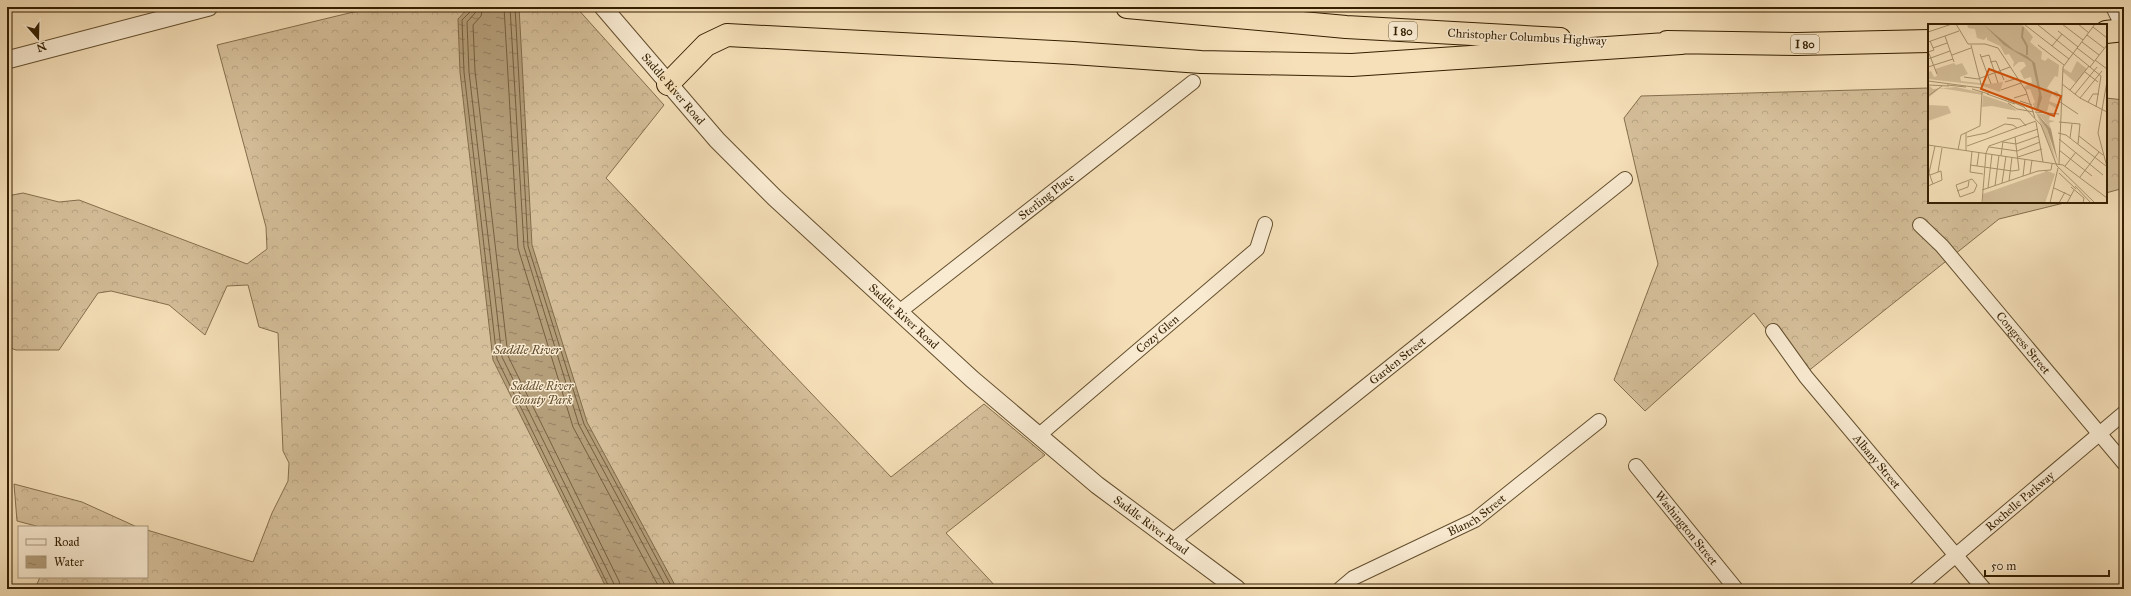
<svg xmlns="http://www.w3.org/2000/svg" width="2131" height="596" font-family="'IM FELL Great Primer',serif">
<style>
.forest{fill:url(#forest-crowns);stroke:#846f4d}
.water{fill:url(#water-ripples);stroke:#816b49}
.lines{fill:none;stroke-linecap:round;stroke-linejoin:round}
.shore{stroke:#745e3d;stroke-width:1}
.minor-casing{stroke:#644f2e;stroke-width:16}
.tertiary-casing{stroke:#644f2e;stroke-width:19}
.motorway-casing{stroke:#341f00;stroke-width:24}
.minor{stroke:#f9ebd2;stroke-width:14}
.tertiary{stroke:#f9ebd2;stroke-width:17}
.motorway{stroke:#f6e0b9;stroke-width:22}
.labels{text-anchor:middle;stroke-width:3;stroke-linejoin:round;paint-order:stroke}
.shield{fill:#f9ebd2;stroke:#6f5c3f;stroke-width:1}
.shield-label{font-size:11px;font-weight:bold;fill:#341f00}
.street-label{font-size:12px;fill:#341f00;stroke:#f9ebd2}
.park-label{font-size:12px;font-style:italic;fill:#644f2e;stroke:#f9ebd2}
.water-label{font-size:13px;font-style:italic;fill:#614b2b;stroke:#f9ebd2}
.inset-river{fill:none;stroke:#b49e7a;stroke-width:2}
.inset-road{fill:none;stroke:#a8936f;stroke-width:1}
.view{fill:#d6530b;fill-opacity:0.15;stroke:#d6530b;stroke-width:2}
.inset-edge{fill:none;stroke:#341f00;stroke-width:2}
</style>
<defs>
<pattern id="forest-crowns" width="20" height="18" patternUnits="userSpaceOnUse"><rect width="20" height="18" fill="#d5bf9a"/><path d="M2 6a3 3 0 1 1 6 0M12 15a3 3 0 1 1 6 0" fill="none" stroke="#b7a483"/></pattern>
<pattern id="water-ripples" width="26" height="14" patternUnits="userSpaceOnUse"><rect width="26" height="14" fill="#b49e7a"/><path d="M2 4q2-2 4 0t4 0M15 11q2-2 4 0t4 0" fill="none" stroke="#938062"/></pattern>
</defs>
<rect width="100%" height="100%" fill="#f6e0b9"/>
<filter id="stains"><feTurbulence type="fractalNoise" baseFrequency=".005" numOctaves="4"/><feColorMatrix values="0 0 0 0 .2 0 0 0 0 .09 0 0 0 0 .02 0 0 0 .5 -.17"/></filter>
<radialGradient id="worn" r=".72"><stop offset=".6" stop-color="#630" stop-opacity="0"/><stop offset="1" stop-color="#630" stop-opacity=".3"/></radialGradient>
<path class="forest" d="M374,7H576L664,105L606,178L891,477L984,404L1045,455L946,533L998,589H35L40,577H147V530L253,562L272,513L288,481L289,463L283,451L278,333L259,327L248,285L227,286L205,335L169,305L111,291L98,293L59,350H16L7,347V196L23,193L59,202L79,200L247,264L267,249L266,227L217,45Z
M1929,88V202H2068L1999,219L1802,376L1754,313L1645,411L1614,380L1658,264L1624,118L1641,96Z
M2106,98L2124,100V188L2106,193Z
M14,484L82,502L137,527H40L17,521Z"/>
<path class="water" d="M469,7H519L532,245L587,422L677,589H607L493,360L460,72L458,19Z"/>
<g class="lines">
<path class="shore" d="M472,7L471,11L462,20L464,72L497,359L610,589
M477,7L475,13L467,22L469,72L502,357L614,584L615,589
M483,7L481,16L473,25L475,71L508,356L619,581L621,589
M504,7L518,248L573,427L660,589
M510,7L524,247L579,425L667,589
M515,7L528,246L584,424L673,589"/>
<g class="minor-casing">
<g id="minor">
<path d="M2113,7L2124,29"/>
<path id="s1" d="M1920,225L1942,246L2124,463"/>
<path id="s2" d="M899,312L1193,82"/>
<path id="s3" d="M1773,331L1806,377L1984,589"/>
<path id="s4" d="M1038,436L1257,249L1265,224"/>
<path id="s5" d="M1636,466L1736,589"/>
<path id="s6" d="M1171,542L1625,179"/>
<path id="s7" d="M1340,589L1353,578L1475,520L1599,421"/>
<path id="s8" d="M1916,589L2124,413"/>
</g>
</g>
<g class="tertiary-casing">
<g id="tertiary">
<path id="s9" d="M603,7L717,140L775,198L972,379L1097,485L1237,589"/>
<path d="M7,60L209,7"/>
</g>
</g>
<g class="motorway-casing">
<path id="motorway" d="M1127,7L1346,27L1560,39
M2106,32L2124,30
M1667,42L1797,44L1929,41
M668,84L706,45L727,35L1073,53L1201,62L1352,65L1681,43"/>
</g>
<use href="#minor" class="minor"/>
<use href="#tertiary" class="tertiary"/>
<use href="#motorway" class="motorway"/>
</g>
<g class="labels">
<g class="shield">
<rect x="1389" y="22" width="28" height="18" rx="3"/>
<rect x="1791" y="35" width="28" height="18" rx="3"/>
</g>
<g class="shield-label">
<text x="1403" y="35">I 80</text>
<text x="1805" y="48">I 80</text>
</g>
<g class="street-label">
<text transform="translate(1527 37) rotate(3)" y="4">Christopher Columbus Highway</text>
<text dy="4" stroke="none"><textPath href="#s9" startOffset="108">Saddle River Road</textPath></text>
<text dy="4" stroke="none"><textPath href="#s2" startOffset="187">Sterling Place</textPath></text>
<text dy="4" stroke="none"><textPath href="#s9" startOffset="432">Saddle River Road</textPath></text>
<text dy="4" stroke="none"><textPath href="#s4" startOffset="157">Cozy Glen</textPath></text>
<text dy="4" stroke="none"><textPath href="#s1" startOffset="157">Congress Street</textPath></text>
<text dy="4" stroke="none"><textPath href="#s6" startOffset="290">Garden Street</textPath></text>
<text dy="4" stroke="none"><textPath href="#s3" startOffset="167">Albany Street</textPath></text>
<text dy="4" stroke="none"><textPath href="#s8" startOffset="136">Rochelle Parkway</textPath></text>
<text dy="4" stroke="none"><textPath href="#s7" startOffset="156">Blanch Street</textPath></text>
<text dy="4" stroke="none"><textPath href="#s9" startOffset="756">Saddle River Road</textPath></text>
<text dy="4" stroke="none"><textPath href="#s5" startOffset="80">Washington Street</textPath></text>
</g>
<g class="park-label">
<text x="542" y="390">Saddle River<tspan x="542" dy="14">County Park</tspan></text>
</g>
<g class="water-label">
<text x="527" y="354">Saddle River</text>
</g>
</g>
<g transform="translate(1928 24)">
<rect width="179" height="179" fill="#f6e0b9"/>
<path d="M0,61L5,65L28,63L55,69V71L12,64L0,74Z" fill="#d5bf9a"/>
<path d="M39,0H94L105,13L102,18L114,28L113,35L117,37L120,34L131,41L130,53L127,52L119,64L125,68L129,67L132,71L129,72L131,75L124,70L121,77L131,81L129,85L121,80L119,88L107,86L105,80L107,78L102,65L97,66L96,63L104,58L103,53L96,55L92,47L98,42L96,38H91L85,43L86,38L81,30L77,31L72,22L59,16V13L56,16L49,14L47,5L40,4ZM149,37L159,45L148,59L135,48V44L143,49ZM26,39L28,41L34,39L40,50L32,53L33,57L61,60L75,58L72,68L52,61L0,55V48L3,47L6,53L9,52L7,45ZM55,71L81,80L89,87L64,82L54,83ZM108,89L122,91L121,96L127,97L121,99L123,105L112,92L119,105L128,137Z" fill="#d5bf9a"/>
<path d="M0,81L20,82L23,89L0,97ZM117,146L127,150L117,179H55V170L117,148Z" fill="#d5bf9a"/>
<path d="M22,41L25,42L26,47L13,51L11,49L12,44Z" fill="#d5bf9a"/>
<path d="M55,0L86,26L99,32L107,39L114,74L110,86L108,87L111,70L104,38L76,21ZM109,90L123,105L130,138L119,105Z" fill="#b49e7a"/>
<path class="inset-river" d="M95,3L94,13L99,22V31"/>
<path class="inset-road" d="M28,0L40,20H57L70,24L98,67L107,94M109,0L173,52L168,83M134,0L155,16M150,0L161,9M97,1L141,35M165,3L179,14M130,7L150,23M0,8L24,0M159,11L176,24M17,12L26,38M0,18L31,7M154,18L171,31M43,21L54,64M110,21L136,41M124,22L134,10M5,24L19,19M149,24L166,37M0,27L9,50M0,28L6,26L2,17M52,30L63,60M24,31L43,24M53,33L61,31L70,59M0,35L22,27M167,36L179,45M62,38L68,37L76,56M0,43L25,35M162,43L179,21M157,48L170,58M36,53L50,55L82,43M0,57L53,64L96,83L113,101L129,142L167,179M179,57L170,109L179,143M77,58L90,54M134,60L152,74L179,88M0,61L21,62M19,61L38,63M44,65L61,70M73,66L93,59M142,66L161,42M59,70L87,80M147,70L169,43M0,72L14,62M86,74L99,70M152,74L174,47M92,77L104,81M132,78L150,90M160,78L165,70H171M80,79L89,85L106,88M107,88L131,90M79,94L92,95L98,102M108,98L115,138M131,98L152,100L150,120M38,109V127M130,109L138,111L178,142M151,112L175,131M39,113L58,109L77,100L85,101L89,104M142,114L144,100M131,115L175,151M75,118L88,120L111,112M0,121L135,141L179,174M39,122L108,97M61,123L89,127L112,118M30,126L33,111L52,102L54,68M131,126L164,152M44,127L42,148L55,150M73,132L75,117M90,133L114,125M131,140L135,43L167,0M42,141L84,147L91,146L87,113M49,142L51,128M137,142L148,128M10,148L14,124M131,149L148,165M102,150L104,136M95,152L97,135M152,153L171,128M44,155L49,161L46,168L32,173L28,161ZM81,157L84,133M74,159L78,132M5,160L1,149L7,122M0,162L14,156L13,147L2,151M67,162L71,131M147,162L163,179M143,163L156,174L155,179M60,164L64,130M126,164L143,172M54,166L110,147L123,146L124,140M29,167L40,163L41,157M54,179L58,129L61,122L110,105M122,179L130,144M131,179L137,168M139,179L146,166"/>
<path class="view" d="M61,45L133,72L126,92L53,65Z"/>
<rect width="179" height="179" class="inset-edge"/>
</g>
<rect width="2131" height="596" fill="none" stroke="#f6e0b9" stroke-width="24"/>
<rect x="8" y="8" width="2115" height="580" fill="none" stroke="#341f00" stroke-width="2"/>
<rect x="12" y="12" width="2107" height="572" fill="none" stroke="#341f00"/>
<rect x="18" y="526" width="130" height="52" fill="#f9ebd2" stroke="#aa997e"/>
<rect x="26" y="539" width="20" height="6" fill="#f9ebd2" stroke="#aa997e"/>
<text x="54" y="546" font-size="12" fill="#341f00">Road</text>
<rect x="26" y="556" width="20" height="12" fill="url(#water-ripples)" stroke="#aa997e"/>
<text x="54" y="566" font-size="12" fill="#341f00">Water</text>
<g transform="translate(38 38) rotate(160)" stroke="#f9ebd2" stroke-width="3" paint-order="stroke">
<path d="M0-3L7 15L0 10L-7 15Z" fill="#341f00"/>
<text y="-6" font-size="11" font-weight="bold" text-anchor="middle" fill="#341f00">N</text>
</g>
<path d="M1985 570v6h124v-6" fill="none" stroke="#341f00" stroke-width="2"/>
<text x="1991" y="570" font-size="12" fill="#341f00" stroke="#f9ebd2" stroke-width="3" paint-order="stroke">50 m</text>
<rect width="100%" height="100%" filter="url(#stains)"/>
<rect width="100%" height="100%" fill="url(#worn)"/>
</svg>
